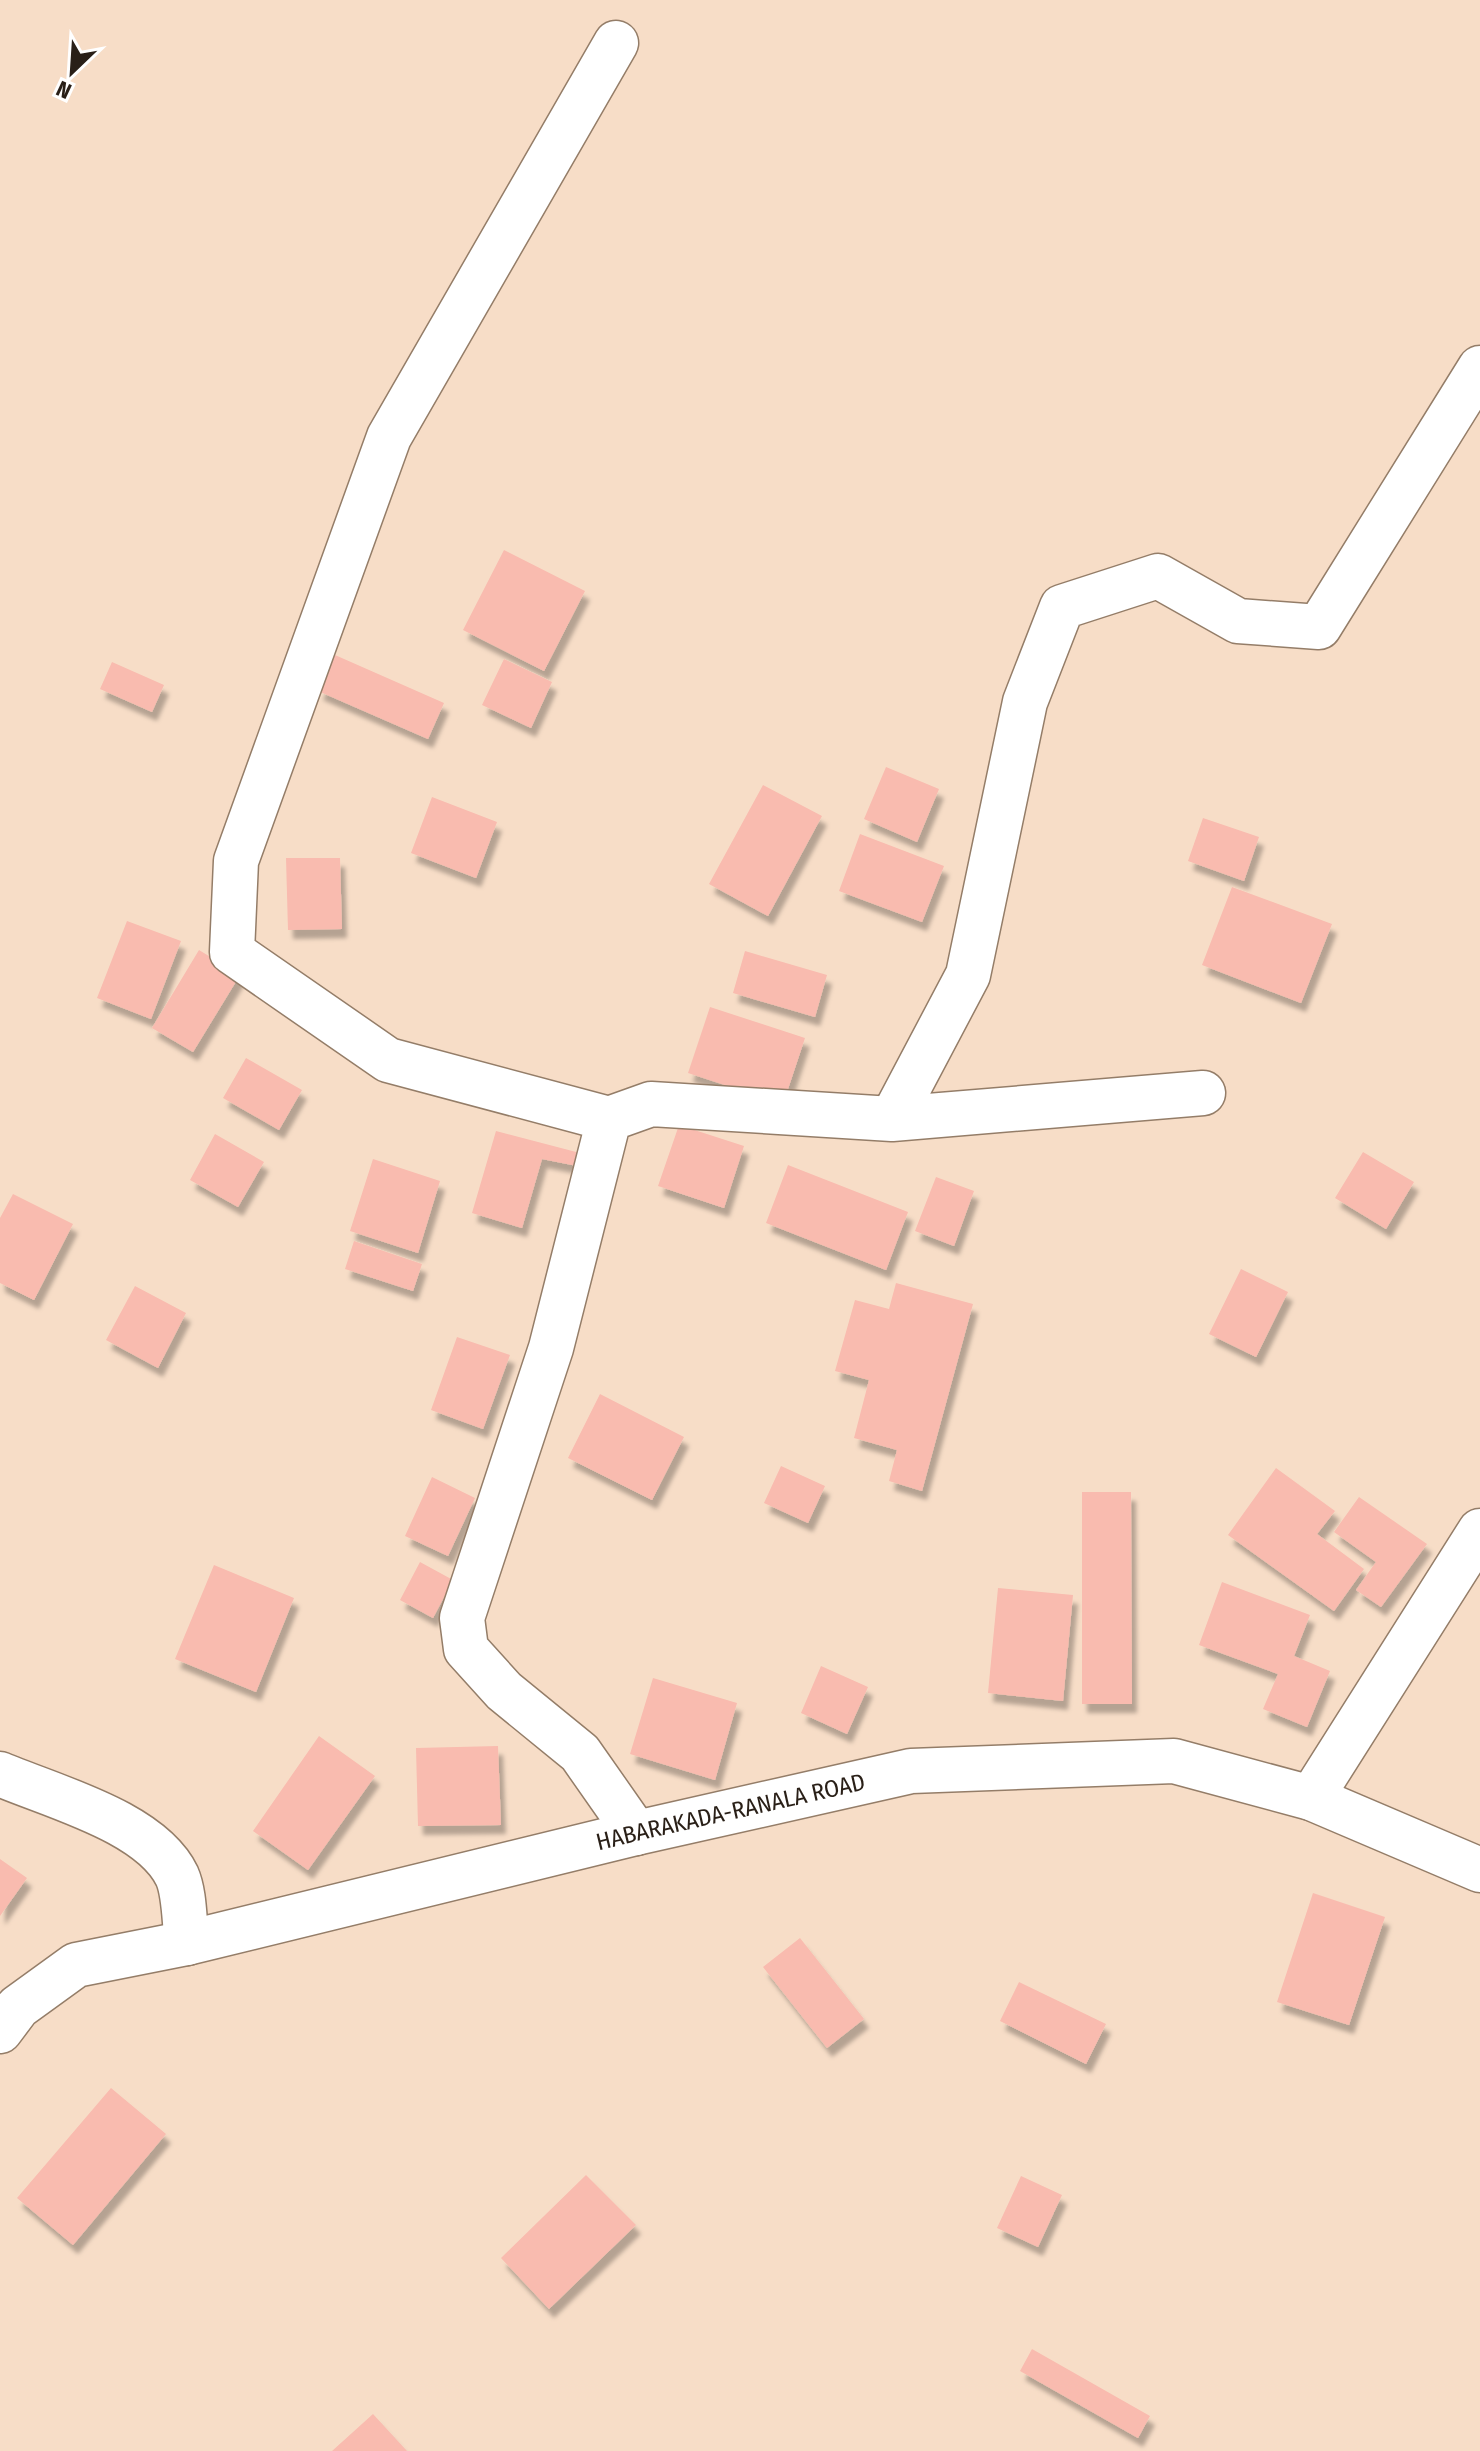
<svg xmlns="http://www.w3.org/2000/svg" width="1480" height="2451" font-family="'Fira Sans Condensed',sans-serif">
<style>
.building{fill:#f9bbaf;filter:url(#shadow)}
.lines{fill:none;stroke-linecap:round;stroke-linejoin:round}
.minor-casing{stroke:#947d68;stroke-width:47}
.secondary-casing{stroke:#947d68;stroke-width:47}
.minor{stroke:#fff;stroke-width:44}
.secondary{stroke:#fff;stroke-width:44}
.labels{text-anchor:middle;stroke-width:6;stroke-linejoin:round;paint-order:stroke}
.street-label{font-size:24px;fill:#291f17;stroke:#fff}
</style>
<defs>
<filter id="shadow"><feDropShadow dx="5" dy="9" stdDeviation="2" flood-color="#0004"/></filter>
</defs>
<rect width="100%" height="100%" fill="#f7ddc7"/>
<path class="building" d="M504,550L585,591L544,671L463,630Z
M335,655L444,703L428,739L318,691Z
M504,659L552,682L531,728L482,705Z
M112,662L164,685L152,712L100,689Z
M886,767L939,789L917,842L864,819Z
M763,785L822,816L768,916L709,884Z
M432,797L497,822L476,878L411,853Z
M1203,818L1259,837L1244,881L1188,861Z
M860,834L944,866L922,922L839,891Z
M286,858H340L342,929L288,930Z
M1232,887L1332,924L1301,1003L1202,965Z
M127,921L181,941L151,1019L97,998Z
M199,950L240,975L193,1052L152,1028Z
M745,951L827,975L815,1017L733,993Z
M710,1007L805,1038L783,1104L688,1073Z
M246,1058L302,1090L279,1130L223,1098Z
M679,1125L744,1146L724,1208L658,1186Z
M496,1131L580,1153L577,1166L542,1159L522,1228L472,1213Z
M215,1134L264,1162L238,1207L190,1180Z
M1363,1152L1414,1182L1386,1229L1335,1198Z
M373,1159L440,1181L418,1253L350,1231Z
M788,1165L908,1212L886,1270L766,1223Z
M936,1177L974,1191L954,1246L915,1231Z
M13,1194L73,1224L34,1300L0,1283V1218Z
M354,1241L422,1264L413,1291L345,1269Z
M1241,1269L1288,1292L1256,1357L1209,1334Z
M896,1283L973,1304L922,1491L889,1481L897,1450L854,1438L869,1380L835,1371L855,1300L889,1309Z
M135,1286L186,1313L158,1368L106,1340Z
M457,1337L510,1355L483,1429L431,1410Z
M600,1394L684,1437L652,1500L568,1458Z
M781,1466L825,1486L808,1523L764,1503Z
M1276,1468L1335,1511L1317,1534L1364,1569L1334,1611L1228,1535Z
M432,1477L475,1498L448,1556L405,1536Z
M1082,1492H1131L1132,1704H1082Z
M1359,1497L1427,1544L1381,1607L1356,1590L1376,1562L1334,1532Z
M420,1562L453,1580L433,1618L400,1600Z
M214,1565L294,1598L256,1692L175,1659Z
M1222,1582L1310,1615L1294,1656L1330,1671L1307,1727L1263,1709L1278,1674L1199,1645Z
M998,1588L1073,1595L1063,1701L988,1693Z
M821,1666L868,1687L847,1734L801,1713Z
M653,1678L737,1703L715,1780L630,1754Z
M319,1736L375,1776L308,1870L253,1831Z
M498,1746L501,1825L418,1826L416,1748Z
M0,1859L27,1878L0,1916Z
M1313,1893L1385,1917L1349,2025L1277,2002Z
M800,1938L864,2019L827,2048L763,1967Z
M1019,1982L1106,2024L1086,2064L1000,2021Z
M111,2088L166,2134L73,2245L17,2198Z
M586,2175L636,2225L549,2309L501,2258Z
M1021,2176L1062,2195L1038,2247L997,2228Z
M1032,2349L1150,2416L1138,2438L1020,2371Z
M373,2414L407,2451H332Z"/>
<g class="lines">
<g class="minor-casing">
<path id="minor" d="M616,43L389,437L236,861L232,952L388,1060L609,1119L651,1104L892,1119L1203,1093
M609,1119L551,1348L462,1618L466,1649L504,1691L580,1753L636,1833
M892,1119L968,975L1025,702L1062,607L1158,576L1238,621L1319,627L1480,368
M0,1774C54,1797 151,1822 177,1876C185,1894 184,1922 187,1943
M1311,1798L1480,1531"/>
</g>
<g class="secondary-casing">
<g id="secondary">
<path id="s1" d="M0,2031L18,2007L76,1965L187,1943L636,1833L911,1771L1174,1761L1311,1798L1480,1870"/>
</g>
</g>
<use href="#minor" class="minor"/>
<use href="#secondary" class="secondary"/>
</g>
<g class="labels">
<g class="street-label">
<text dy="8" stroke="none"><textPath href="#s1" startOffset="774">HABARAKADA-RANALA ROAD</textPath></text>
</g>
</g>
<g transform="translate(72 72) rotate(205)" stroke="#ffffff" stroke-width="6" paint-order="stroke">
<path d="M0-6L14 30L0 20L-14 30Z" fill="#291f17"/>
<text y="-12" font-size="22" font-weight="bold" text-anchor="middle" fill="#291f17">N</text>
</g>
</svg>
